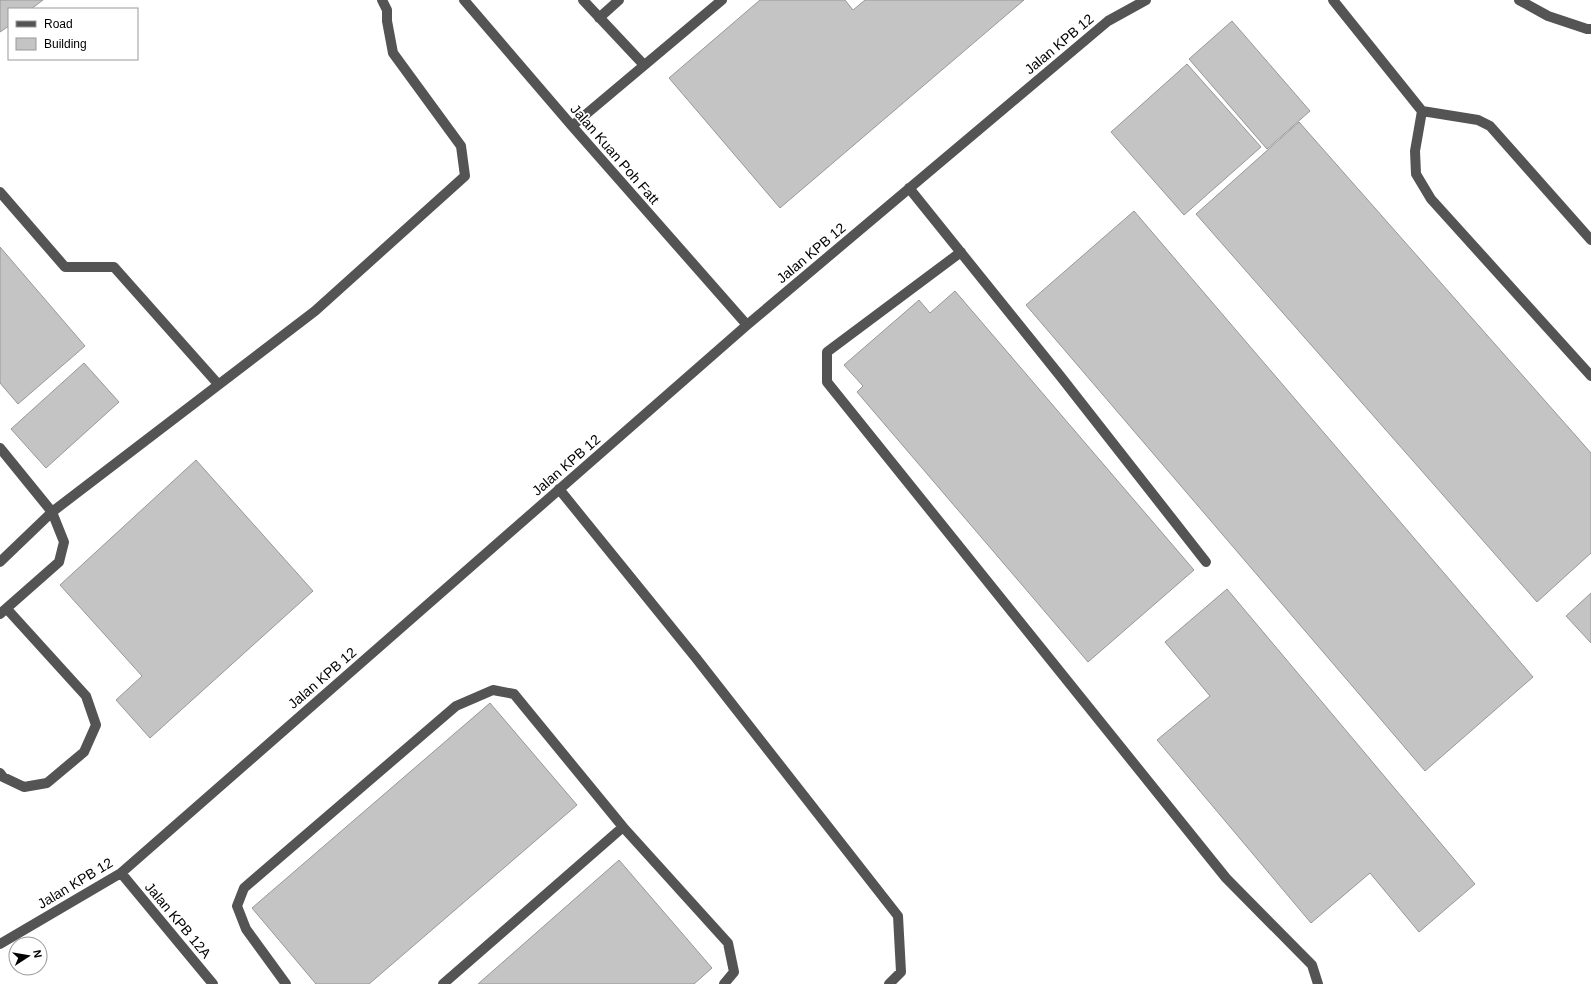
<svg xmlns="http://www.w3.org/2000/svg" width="1591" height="984" font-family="Helvetica,sans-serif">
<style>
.building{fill:#c4c4c4;stroke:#989898}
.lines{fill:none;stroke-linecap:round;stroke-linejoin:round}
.minor{stroke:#545454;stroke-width:10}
.labels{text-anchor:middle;stroke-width:3.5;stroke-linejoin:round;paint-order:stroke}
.street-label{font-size:14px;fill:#000;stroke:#fff}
</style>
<rect width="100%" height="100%" fill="#fff"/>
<path class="building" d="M0,0H43L31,9H9V26L0,32Z
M760,0H845L853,10L865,0H1024L780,208L669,78Z
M1232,21L1310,111L1267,149L1189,59Z
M1187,64L1261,147L1184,215L1111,132Z
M1299,122L1591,453V553L1537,602L1196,214Z
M1134,211L1533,677L1425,771L1026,305Z
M0,247L85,346L18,404L0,383Z
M955,291L1194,570L1088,662L857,392L863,386L844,365L919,300L930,313Z
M84,363L119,402L46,468L11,429Z
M196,460L313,591L150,738L116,700L142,676L60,585Z
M1227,589L1475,884L1419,932L1370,873L1311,923L1157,740L1210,696L1165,642Z
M1591,593V643L1566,616Z
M490,703L577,805L369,984H316L252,908Z
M619,860L712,968L694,984H478Z"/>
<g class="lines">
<path class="minor" d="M464,0L572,126L747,325
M583,0L644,65
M1333,0L1422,111L1478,120L1490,126L1591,240
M1519,0L1548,16L1587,29H1591
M599,18L619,0
M1422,111L1415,151L1416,174L1431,199L1591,376
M572,126L722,0
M909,188L1061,377L1206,562
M0,192L65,267H114L218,384
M961,252L827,352V382L1226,878L1312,965L1318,984
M0,448L52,512L64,542L59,562L0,614
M559,489L696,658L898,916L901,972L889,984
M0,562L52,512L315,311L465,176L461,146L393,53L387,21V10L382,0
M0,773L3,777L24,787L47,783L84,752L96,725L86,696L7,609
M121,873L213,984
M0,944L121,873L747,325L1108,21L1146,0
M286,984L246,929L237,906L244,888L456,706L493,690L514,694L623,827L728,943L734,972L724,984
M443,984L623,827"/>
</g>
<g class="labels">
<g class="street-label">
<text transform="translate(1059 44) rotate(-40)" y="5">Jalan KPB 12</text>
<text transform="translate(615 154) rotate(49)" y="5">Jalan Kuan Poh Fatt</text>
<text transform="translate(811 253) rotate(-40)" y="5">Jalan KPB 12</text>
<text transform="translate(566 465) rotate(-41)" y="5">Jalan KPB 12</text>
<text transform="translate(322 678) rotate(-41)" y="5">Jalan KPB 12</text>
<text transform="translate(75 883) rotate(-31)" y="5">Jalan KPB 12</text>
<text transform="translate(178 920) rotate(50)" y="5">Jalan KPB 12A</text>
</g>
</g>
<rect x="8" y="8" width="130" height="52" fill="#ffffff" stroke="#999999"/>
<rect x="16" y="21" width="20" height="6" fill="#545454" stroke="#999999"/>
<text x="44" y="28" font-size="12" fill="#000000">Road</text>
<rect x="16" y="38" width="20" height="12" fill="#c4c4c4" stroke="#999999"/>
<text x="44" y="48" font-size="12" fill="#000000">Building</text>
<g transform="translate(28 956) rotate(78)"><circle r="19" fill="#ffffff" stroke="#999999"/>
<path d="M0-3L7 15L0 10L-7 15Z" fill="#000000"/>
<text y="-6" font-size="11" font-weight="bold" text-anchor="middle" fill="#000000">N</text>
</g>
</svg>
